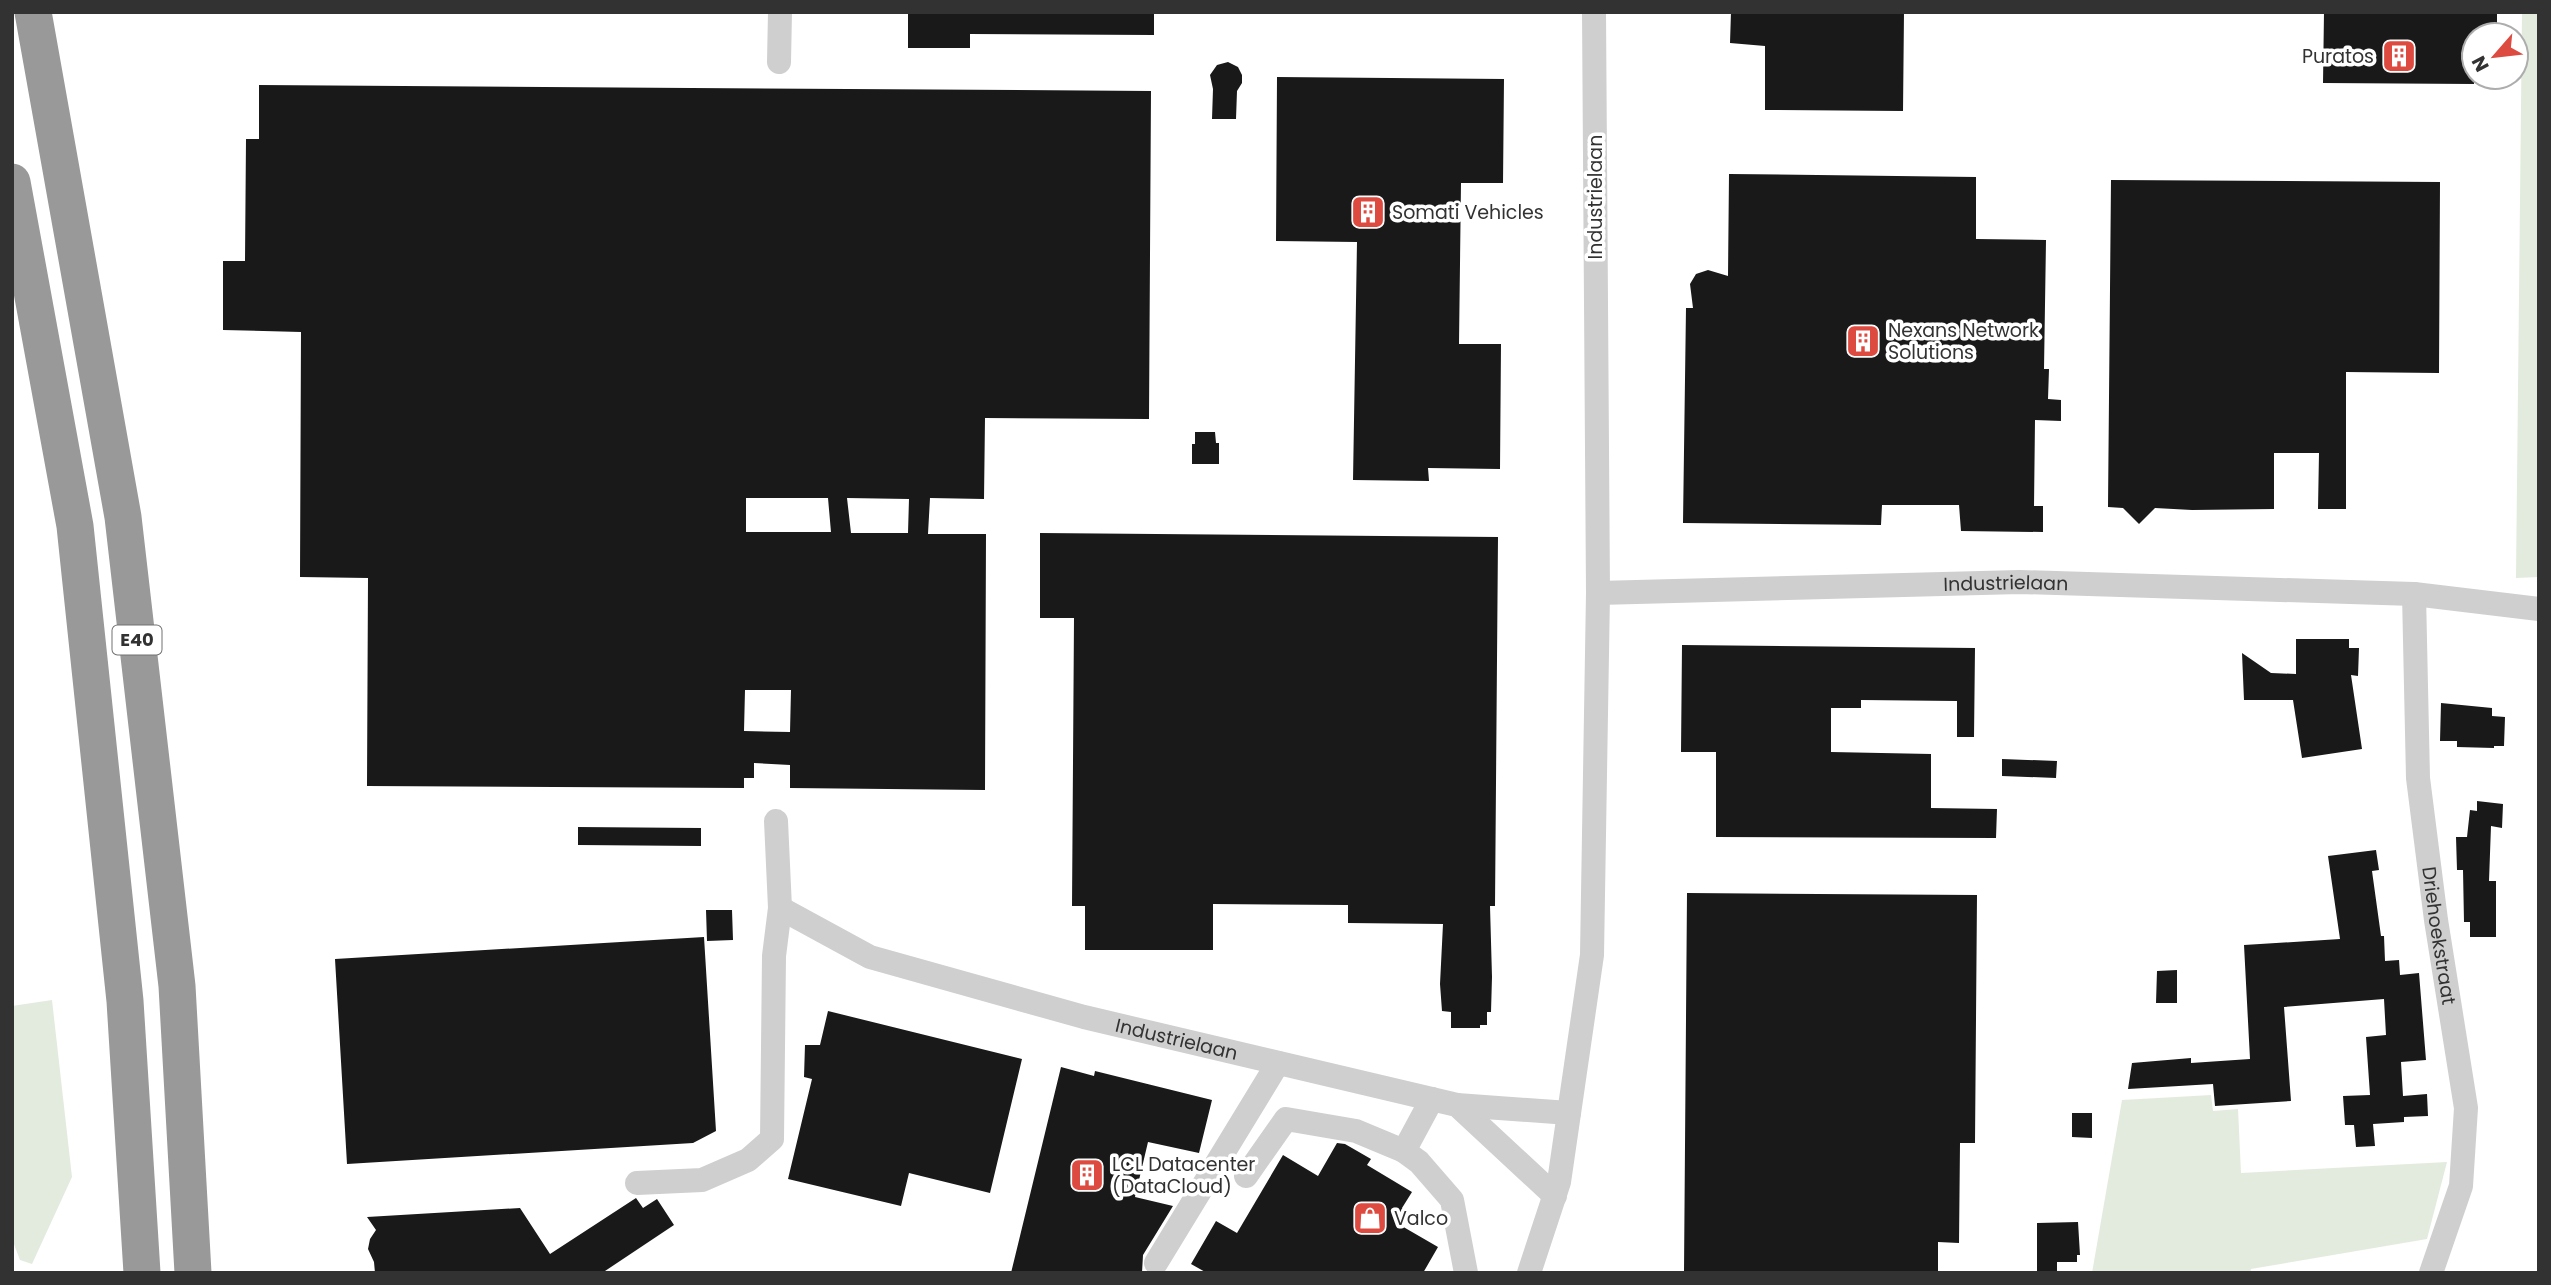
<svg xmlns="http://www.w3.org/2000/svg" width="2551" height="1285" font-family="Poppins,sans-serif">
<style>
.green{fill:#e3ebde}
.building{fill:#191919;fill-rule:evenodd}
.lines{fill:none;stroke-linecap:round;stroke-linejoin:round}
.minor{stroke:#cfcfcf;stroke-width:24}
.highway{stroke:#999;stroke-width:37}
.labels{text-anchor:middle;stroke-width:7;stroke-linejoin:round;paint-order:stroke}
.shield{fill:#fff;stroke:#707070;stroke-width:2}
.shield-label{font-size:18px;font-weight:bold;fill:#323232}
.poi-label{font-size:19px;fill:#323232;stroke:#fff;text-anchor:start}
.street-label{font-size:19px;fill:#323232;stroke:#fff}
</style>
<rect width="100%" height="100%" fill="#fff"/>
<path class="green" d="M2522,12H2539V577L2516,578Z
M52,1000L72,1177L32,1264L20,1260L12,1239V1006Z
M2211,1095L2213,1111L2238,1109L2241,1173L2447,1162L2427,1239L2251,1269L2250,1273H2092L2122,1100Z"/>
<path class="building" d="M908,12H1154V35L970,34V48H908Z
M1731,12H1904L1903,111L1765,110V46L1730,43Z
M2324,12H2497V35H2474V84L2323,83Z
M1228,62L1238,67L1242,75V83L1237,91L1236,119H1212L1213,89L1210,75L1217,65Z
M1277,77L1504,79L1503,183H1461L1459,344H1501L1500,469L1428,468L1429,481L1353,480L1357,242L1276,241Z
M259,85L1151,91L1149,419L985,418L984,499L930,498L928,534H986L985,790L790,788V765L754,763V778H744V788L367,786L368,578L300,577L301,332L223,330V261H245L246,139H259ZM746,498H828L831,532H746ZM847,498L909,499L908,533H851ZM745,690H791L790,732L744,731Z
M1729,174L1976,177V239L2046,240L2044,369H2049L2048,399L2061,400V421L2035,420L2034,506H2043V532L1961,531L1959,505H1882L1881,525L1683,523L1686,308H1693L1690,284L1696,274L1708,270L1728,276Z
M2111,180L2440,182L2439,373L2346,372V509H2318L2319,453H2274V509L2192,510L2155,508L2139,524L2123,508L2108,507Z
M1195,432H1215L1216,443H1219V464H1192V444H1195Z
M1040,533L1498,537L1495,906H1490L1492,977L1491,1012H1487V1025H1480V1028H1451V1012L1442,1011L1440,984L1443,924L1348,923V905L1213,904V950H1085V906H1072L1074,618H1040Z
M2296,639H2349V648H2359L2358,676L2351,675L2362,749L2302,758L2293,700H2244L2242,653L2271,673L2296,674Z
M1682,645L1975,648L1974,737H1957V701L1861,700V708H1831V752L1931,754V808L1997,809L1996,838L1716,837V752H1681Z
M2441,703L2492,708V716L2505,717L2504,746H2494V748L2457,747V741H2440Z
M2002,759L2057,761L2056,778L2002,776Z
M2477,801L2503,804L2502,828L2491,826L2489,881H2496V937H2470V922H2464L2463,870H2457L2456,837H2467L2470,810L2477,811Z
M578,827L701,828V846L578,845Z
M2376,850L2379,870L2372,871L2381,936H2384L2385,961L2399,960L2400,975L2419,973L2426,1060L2401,1062L2403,1096L2427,1094L2428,1116L2404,1117V1122L2373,1124L2375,1146L2356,1147L2354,1125H2345L2343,1096L2370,1095L2366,1037L2386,1035L2384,999L2284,1007L2291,1101L2215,1106L2213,1084L2128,1089L2132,1063L2191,1058V1063L2250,1059L2244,945L2340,939L2328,856Z
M1687,893L1977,895L1975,1143H1960L1959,1243L1938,1242V1273H1684Z
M706,910H732L733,940L707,941Z
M704,937L716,1131L693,1143L347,1164L335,959Z
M2177,970V1003H2156L2157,971Z
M828,1011L1022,1059L990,1193L909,1173L901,1206L788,1179L812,1079L804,1077L805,1045H820Z
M1061,1067L1094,1076L1095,1071L1212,1100L1199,1153L1148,1142L1135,1197L1173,1206L1143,1255L1142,1273H1011Z
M2072,1113H2092V1138L2072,1137Z
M1337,1143L1345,1144L1371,1159L1367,1165L1412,1192L1402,1208L1408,1212L1400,1225L1438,1247L1423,1273H1207L1191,1264L1216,1221L1237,1233L1283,1155L1318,1176Z
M636,1198L643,1208L657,1199L674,1225L602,1273H375L374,1262L368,1249L370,1239L376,1230L367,1217L520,1208L550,1254Z
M2078,1222L2080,1255H2077V1262H2057V1271H2037V1223Z"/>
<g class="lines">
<g class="minor">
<path d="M779,62L780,12"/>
<path id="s1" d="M1598,593L2020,582L2414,594L2539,609"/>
<path id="s2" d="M2414,594L2418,778L2436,920L2466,1108L2461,1186L2431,1273"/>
<path id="s3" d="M780,908L870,957L1084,1017L1457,1105L1555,1196"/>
<path d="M1432,1099L1404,1151L1419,1162L1452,1200L1466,1273"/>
<path d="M1457,1105L1569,1113"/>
<path d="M1246,1176L1286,1119L1356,1131L1404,1151"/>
<path d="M637,1183L702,1180L748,1160L772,1139L774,956L780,908L776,821"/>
<path d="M1156,1263L1278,1063"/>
<path d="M1529,1273L1559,1182L1592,955L1598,593L1594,12"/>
</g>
<path class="highway" d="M33,12L123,517L177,986L193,1273
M12,182L75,526L125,1001L142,1273"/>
</g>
<defs>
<g id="building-square" transform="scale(1.75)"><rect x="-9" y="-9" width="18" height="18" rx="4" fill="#dd4b40" stroke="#fff"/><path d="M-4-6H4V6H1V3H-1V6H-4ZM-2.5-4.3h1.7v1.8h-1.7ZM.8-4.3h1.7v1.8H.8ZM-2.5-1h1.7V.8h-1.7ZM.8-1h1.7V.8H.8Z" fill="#fff"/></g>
<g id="shop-square" transform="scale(1.75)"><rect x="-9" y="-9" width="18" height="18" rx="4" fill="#dd4b40" stroke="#fff"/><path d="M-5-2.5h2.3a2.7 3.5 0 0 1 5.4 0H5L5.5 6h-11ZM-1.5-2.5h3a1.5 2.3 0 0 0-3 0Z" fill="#fff"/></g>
</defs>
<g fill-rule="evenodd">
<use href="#building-square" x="2399" y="56"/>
<use href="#building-square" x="1368" y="212"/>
<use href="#building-square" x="1863" y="341"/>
<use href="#building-square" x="1087" y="1175"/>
<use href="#shop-square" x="1370" y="1218"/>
</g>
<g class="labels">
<rect class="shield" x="112.5" y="625.5" width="49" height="29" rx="5"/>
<g class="shield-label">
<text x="137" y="646">E40</text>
</g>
<g class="poi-label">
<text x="2374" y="63" text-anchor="end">Puratos</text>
<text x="1392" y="219">Somati Vehicles</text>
<text x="1888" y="337">Nexans Network<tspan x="1888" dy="22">Solutions</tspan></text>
<text x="1112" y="1171">LCL Datacenter<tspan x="1112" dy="22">(DataCloud)</tspan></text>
<text x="1394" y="1225">Valco</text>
</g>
<g class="street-label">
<text transform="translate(1595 197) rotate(-90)" y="7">Industrielaan</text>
<text dy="7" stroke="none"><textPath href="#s1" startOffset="408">Industrielaan</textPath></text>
<text dy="7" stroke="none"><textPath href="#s2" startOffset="343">Driehoekstraat</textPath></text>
<text dy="7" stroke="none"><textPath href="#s3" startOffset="420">Industrielaan</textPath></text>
</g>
</g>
<rect width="2551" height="1285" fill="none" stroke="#323232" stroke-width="28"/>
<g transform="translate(2495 56) rotate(242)"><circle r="33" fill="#ffffff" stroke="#adadad" stroke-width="2"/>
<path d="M0-5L12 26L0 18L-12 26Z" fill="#dd4b40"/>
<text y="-10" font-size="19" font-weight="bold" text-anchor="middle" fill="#323232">N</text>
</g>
</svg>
